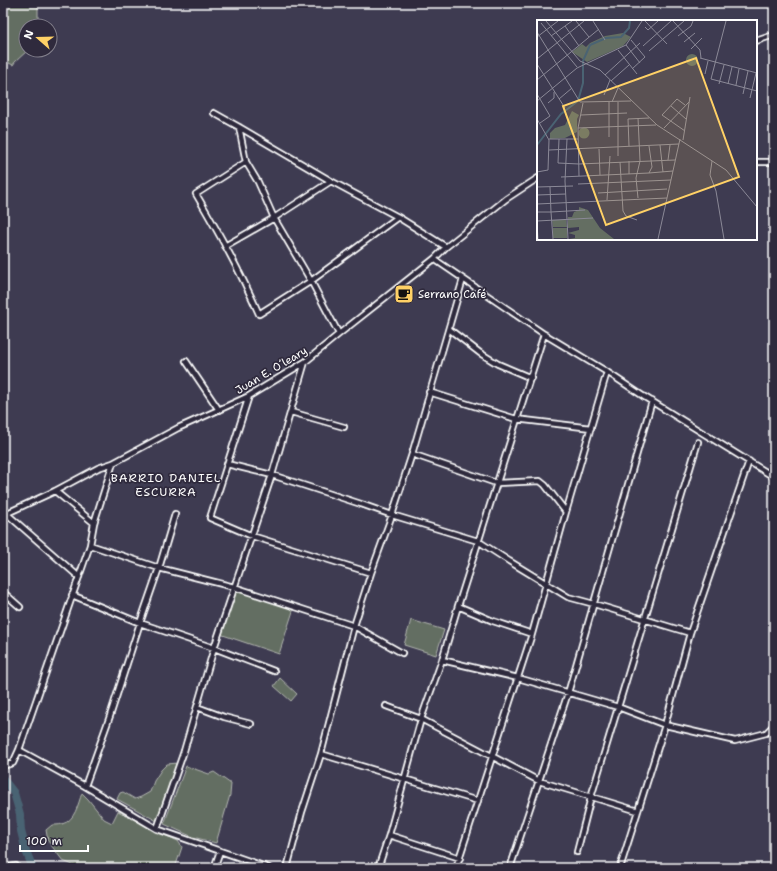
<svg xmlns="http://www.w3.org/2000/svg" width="777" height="871" font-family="'Shantell Sans',sans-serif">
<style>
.green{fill:#646e62;stroke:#b2b6b0}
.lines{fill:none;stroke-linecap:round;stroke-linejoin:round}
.river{stroke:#4a6373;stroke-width:8}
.minor-casing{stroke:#fff;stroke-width:8}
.minor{stroke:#2f2a3d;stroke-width:4.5}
.labels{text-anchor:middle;stroke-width:3.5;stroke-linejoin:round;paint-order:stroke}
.poi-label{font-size:11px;fill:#fff;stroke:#2f2a3d;text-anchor:start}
.street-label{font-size:11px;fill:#fff;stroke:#2f2a3d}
.neighbourhood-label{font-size:12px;letter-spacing:1px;fill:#fff;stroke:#2f2a3d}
.inset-river{fill:none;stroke:#4a6373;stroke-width:2}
.inset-road{fill:none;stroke:#8b8997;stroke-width:1}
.view{fill:#ffd166;fill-opacity:0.15;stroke:#ffd166;stroke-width:2}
.inset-edge{fill:none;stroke:#fff;stroke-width:2}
</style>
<rect width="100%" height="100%" fill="#3e3b51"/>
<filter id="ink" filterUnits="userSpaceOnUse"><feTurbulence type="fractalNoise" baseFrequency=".025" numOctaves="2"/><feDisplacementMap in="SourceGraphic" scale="8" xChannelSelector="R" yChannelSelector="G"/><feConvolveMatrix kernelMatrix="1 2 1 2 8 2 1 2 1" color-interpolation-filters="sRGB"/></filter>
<g filter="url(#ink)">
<path class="green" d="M3,3H35L38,5V18L41,20L40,26H26V50H28L15,62L13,65L3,60Z
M235,588L294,608L279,654L220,634Z
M411,620L444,630L436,655L404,645Z
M280,678L297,694L291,701L274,686Z
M178,763L157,821L117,799L120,793L123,792L135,799L141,797L150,792L154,781L161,770L167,764Z
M186,766L209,774L214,772L231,784L230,795L216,843L193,837L164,824Z
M82,793L88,799L104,819L112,823L118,811L157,832L178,841L182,847L175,868H85L73,865L63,861L48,841L46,830L52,825C55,825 59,825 62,824C75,821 78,804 82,793Z"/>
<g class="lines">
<path class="river" d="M3,779L14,793L20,814L21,831L26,851L33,868"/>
<g class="minor-casing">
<path id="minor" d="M756,41L774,35
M214,113L239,127L331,181L398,217L446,247
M239,127L246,162L258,182L274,218L311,281L339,334
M246,162L196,194C219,233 241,273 259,314L311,281L398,217
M756,162H774
M225,246L274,218L331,181
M434,259L544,334L607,372L643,396L774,477
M449,329L480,353L498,364L531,378
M186,361L219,410
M429,392L516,419L591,428
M249,396L210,518L252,536L371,573
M291,412L344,427
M412,454L496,483L540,481L545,485L566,512L532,634L456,868
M227,464L272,475L361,504L392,515L478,541L509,561L568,597L594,604L690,633
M55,491L94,523
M566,512L607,372
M7,514L79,577
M3,515L55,491L98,468L113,463L178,428L225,407L249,396L305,362L339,334L434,259L446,247L506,199L538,178
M90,545L159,568L234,587L354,626L402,653
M3,592L20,607
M72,595L140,623L214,648L274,671
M458,606L493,621L532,634
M442,660L518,678L618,707L665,725L735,741L766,733L774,725
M386,706L421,719L539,781L638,811
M197,707L224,717L251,724
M19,750L85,786L157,829L269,868
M321,754L478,801
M3,766L13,763L19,750L90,545L94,523L113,463
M85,786L110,716L140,623L159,568L175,514
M157,829L184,751L214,648L272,475L305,362
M389,835L460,858
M577,852L591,797L698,442
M5,868L16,866
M214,868L220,851
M287,868L302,812L321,754L354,626L371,573L392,515L412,454L463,279
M378,868L389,835L421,719L442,660L458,606L544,334
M510,868L568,693L652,401
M620,868L665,725L690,633L749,461"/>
</g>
<use href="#minor" class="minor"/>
</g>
</g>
<defs>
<g id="cafe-square" transform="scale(1)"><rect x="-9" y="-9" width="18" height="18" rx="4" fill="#ffd166" stroke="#2f2a3d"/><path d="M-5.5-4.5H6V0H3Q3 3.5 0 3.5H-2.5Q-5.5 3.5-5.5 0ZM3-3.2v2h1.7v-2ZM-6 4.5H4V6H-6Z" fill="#111"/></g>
</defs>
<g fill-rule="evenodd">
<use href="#cafe-square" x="404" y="294"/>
</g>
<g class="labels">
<g class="poi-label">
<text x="418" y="298">Serrano Café</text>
</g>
<g class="street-label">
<text transform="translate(271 370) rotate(-31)" y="4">Juan E. O´leary</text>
</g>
<g class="neighbourhood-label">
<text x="166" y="482">BARRIO DANIEL<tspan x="166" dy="14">ESCURRA</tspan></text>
</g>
</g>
<g transform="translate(537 20)">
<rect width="220" height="220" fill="#3e3b51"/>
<path d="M86,13L94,17L86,26L50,42L35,32L45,24L49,27L53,23L68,16ZM149 40a6 6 0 1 1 12 0a6 6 0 1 1-12 0ZM35,91L42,95L40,99V112L28,118L13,119V113L18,108L28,105ZM41.5 113a5.5 5.5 0 1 1 11 0a5.5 5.5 0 1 1-11 0ZM42,187L51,190L63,208L77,219H32L38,218V215L31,213L42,210V207L31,208V197H35L37,192L42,190ZM15,200H29L30,207H16ZM16,208H30V218H16Z" fill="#646e62"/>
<path class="inset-river" d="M0,125L24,94L41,81L46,63V41L53,25L69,18L84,17L92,8L93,1"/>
<path class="inset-road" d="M9,1L43,41L63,50L120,105L189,150L220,187M39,1L52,17M56,1L68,20M108,1L130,24M136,1L163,30L164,38M189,1L174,59L220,71M4,3L40,47M28,6L42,26M108,7L111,10L121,1M0,12L43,82L94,81M14,16L35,1M141,16L154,6L156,1M0,17L21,1M94,20L108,37L95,49M147,22L158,13M89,25L103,43M106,26L134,1M154,29L165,18M81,30L100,54M112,31L147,1M163,38L220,53M0,39L47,1M0,44L28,88M168,54L171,41M68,55L103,23M0,60L62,9M74,61L92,45M182,64L187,45M191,64L195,47M199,65L202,49M0,74L13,96L3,103M206,74L211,51M67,75L73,60M213,78L219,53M22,79L35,68M0,81L40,48L89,25L105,1M75,82L81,68M81,82V136M11,83L17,78V72M148,85L140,79L125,95L148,111M134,86L149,99M44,95L90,93M101,98L103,141L99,158L101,178M0,99L12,120L11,150L0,152M41,108L119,105M127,108L152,82M72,117V82M12,119H41M22,119L21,143L42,144L138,140M30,119L28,161L31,219M146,120L153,77M123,125L126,152M92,126L91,99L112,98M62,129L63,155M12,130L142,124M131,140L133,125M175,141L173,155L179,171L187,219M83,142L86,191L89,196L100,200M112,153L136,151M92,154V141M42,156L41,108L46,83M24,157L112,153L115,147L112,126M41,164L134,160M0,167L36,166M61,173L130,169M0,175L29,174M70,180L73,136M0,184L130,178M0,192H14L13,167M0,201L56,198M0,203L1,219M16,219L14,192L48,190M121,219L143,119"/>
<path class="view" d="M159,38L202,157L69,205L26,86Z"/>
<rect width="220" height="220" class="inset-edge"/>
</g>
<rect width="777" height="871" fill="none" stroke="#2f2a3d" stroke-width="16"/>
<rect x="8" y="8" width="761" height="855" fill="none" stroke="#fff" stroke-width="1.5" filter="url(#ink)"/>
<g transform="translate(38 38) rotate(290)"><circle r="19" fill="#2f2a3d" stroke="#827f8b"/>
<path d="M0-3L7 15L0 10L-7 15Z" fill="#ffd166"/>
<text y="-6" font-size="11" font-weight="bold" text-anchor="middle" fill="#ffffff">N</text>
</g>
<path d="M20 845v6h68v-6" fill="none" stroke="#ffffff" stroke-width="2"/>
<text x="26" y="845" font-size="12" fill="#ffffff" stroke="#2f2a3d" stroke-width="3" paint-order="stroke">100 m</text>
</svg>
